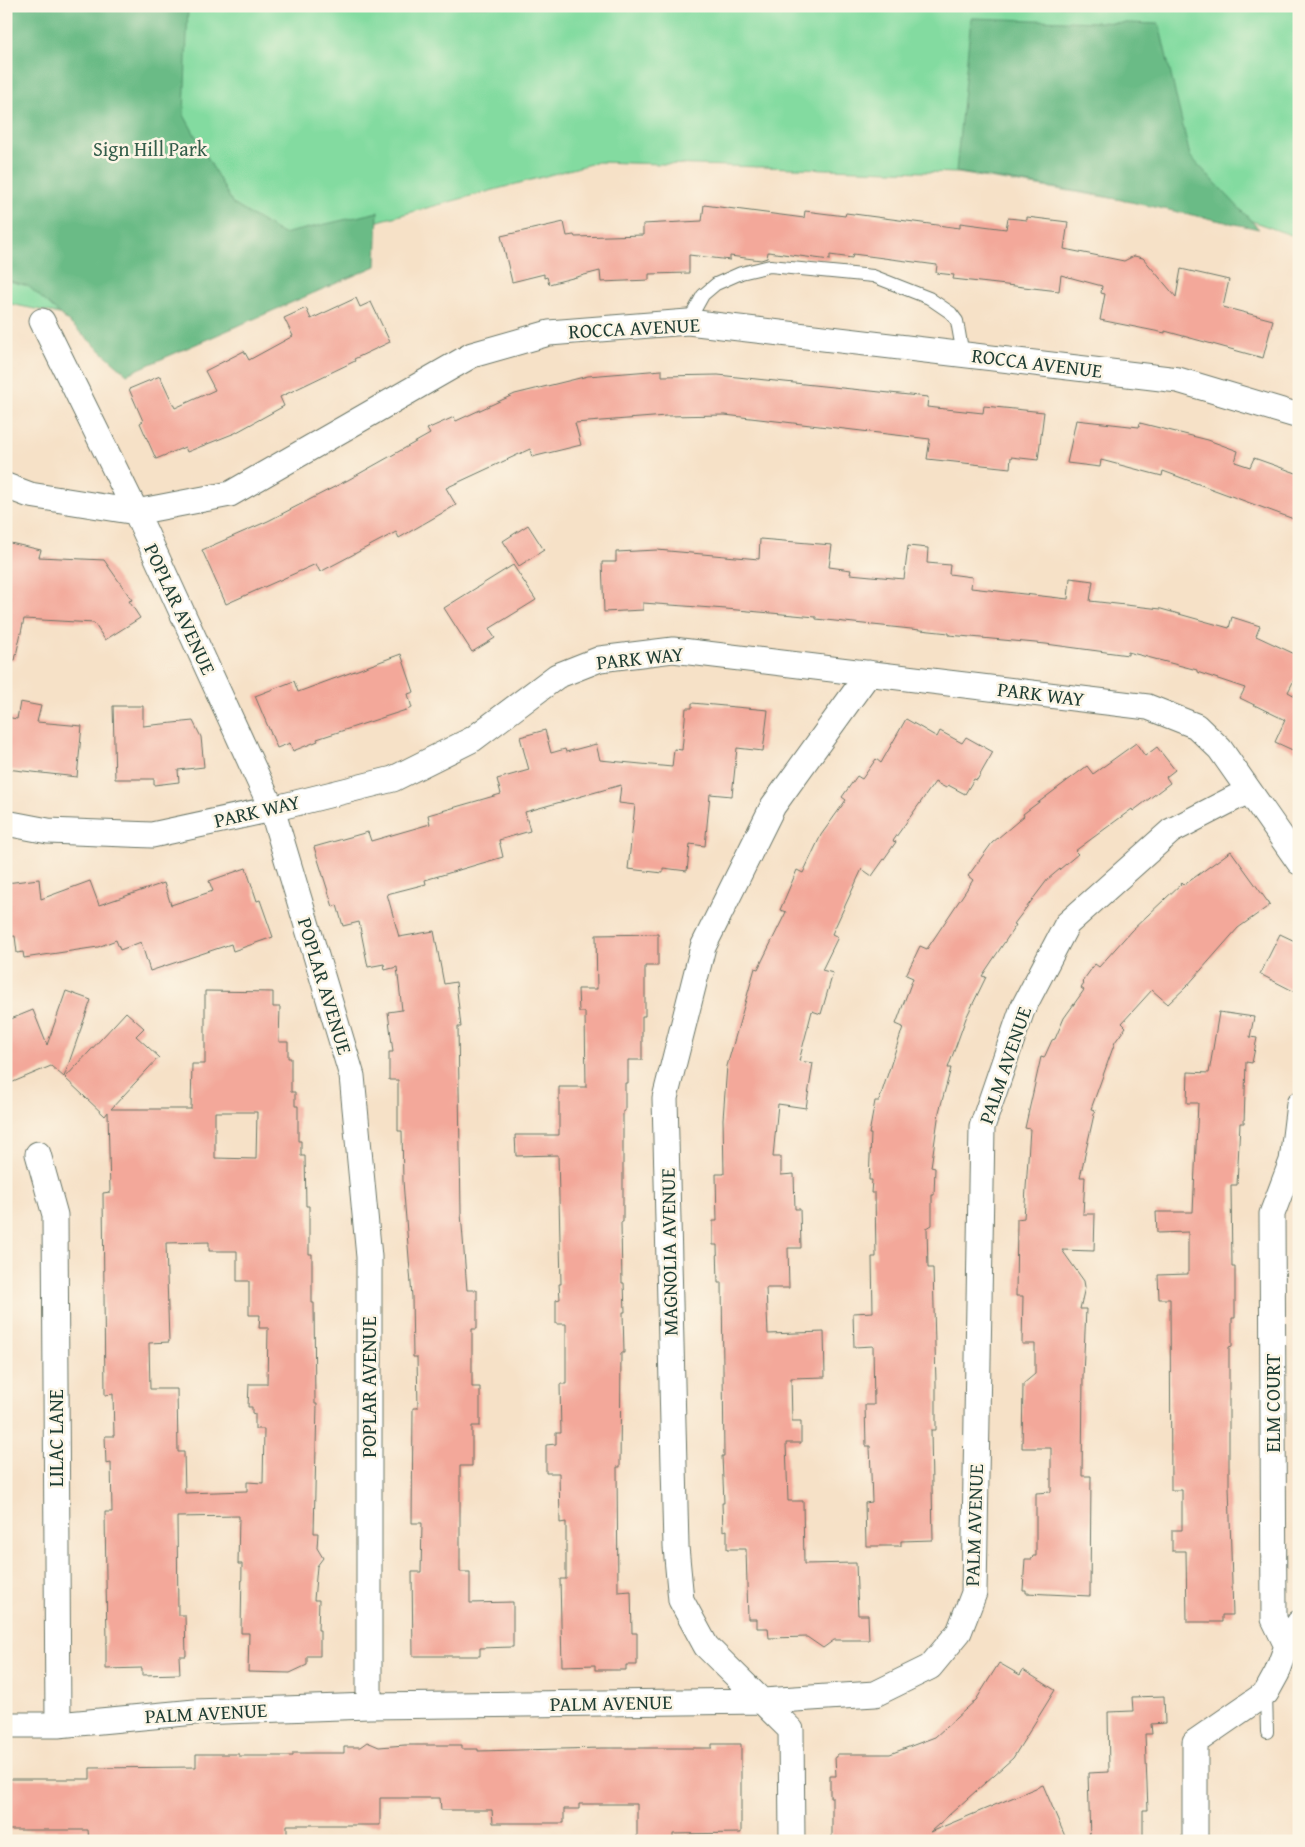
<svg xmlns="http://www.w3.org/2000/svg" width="1305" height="1847" font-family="'Gentium Book Plus',serif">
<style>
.green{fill:#83dba0;stroke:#518c6a}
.forest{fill:#6abb86;stroke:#447c5d}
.building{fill:#f3a89a;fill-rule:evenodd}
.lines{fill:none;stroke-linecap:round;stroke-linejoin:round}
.service-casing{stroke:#6a7667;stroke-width:14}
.minor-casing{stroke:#6a7667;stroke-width:27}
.service{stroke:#fff;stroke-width:12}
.minor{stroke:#fff;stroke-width:25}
.labels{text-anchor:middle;stroke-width:5;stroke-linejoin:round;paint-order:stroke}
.park-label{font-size:20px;fill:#335d4a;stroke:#fcf5e5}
.street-label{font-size:20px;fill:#1f3d34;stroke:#fcf5e5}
</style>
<rect width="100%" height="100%" fill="#fcf5e5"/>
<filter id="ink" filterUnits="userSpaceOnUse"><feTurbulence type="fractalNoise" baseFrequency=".02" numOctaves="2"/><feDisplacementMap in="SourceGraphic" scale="10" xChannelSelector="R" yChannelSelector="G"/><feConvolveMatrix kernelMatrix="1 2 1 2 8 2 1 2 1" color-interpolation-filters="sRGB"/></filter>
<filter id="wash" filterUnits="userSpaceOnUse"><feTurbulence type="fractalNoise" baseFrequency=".0096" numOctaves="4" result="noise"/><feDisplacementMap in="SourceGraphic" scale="20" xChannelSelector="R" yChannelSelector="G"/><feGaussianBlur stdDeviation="1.12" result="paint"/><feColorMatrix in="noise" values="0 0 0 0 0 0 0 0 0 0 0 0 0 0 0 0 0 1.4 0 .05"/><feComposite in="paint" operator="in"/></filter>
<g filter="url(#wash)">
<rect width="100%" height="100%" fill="#f6e1c7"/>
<path class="green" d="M6,6H1299V238L1252,221L958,173L598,162L382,220L88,320L6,303Z"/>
<path class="forest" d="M6,6H188L184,115L233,204L283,234L378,212L376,266L127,374L28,286L6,280Z
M971,18L1159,24L1190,156L1259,229L1088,193L956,172Z"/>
<g id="blocks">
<path class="building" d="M704,205L804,218L805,211L845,216L846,213L960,228V223L1006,229L1008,218L1027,220V217L1068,222L1064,249L1124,261L1134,256L1143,258L1176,297L1181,269L1229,280L1223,307L1273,320L1263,358L1165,331V333L1100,320L1105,294L1101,293L1102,286L1061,275L1059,291L953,279L954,275L936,273L937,265L853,254L852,258L830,255V260L768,252L767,258L761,260L730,256V260L689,255V273L649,274V280L601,282L600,271L549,284L547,277L544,278V274L512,282L501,236L564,222L567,236L574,235L575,237L643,235V224L702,221Z
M356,298L360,307L371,302L390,342L354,359L355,361L280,397L284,406L235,433L187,452L185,447L156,459L140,423L143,421L129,389L160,376L175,408L215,390L205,371L244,351L249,360L293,336L284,318L306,308L311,319Z
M662,370V376L718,375L928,397L927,407L983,413L984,406L1044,412L1038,460L1011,457L1010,468L927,459L930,439L725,415L666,416L575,423L581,445L532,457L530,449L446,488L456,505L399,538L396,532L320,572L316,564L226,604L202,550L268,521L348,480L430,434L427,429L454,417L456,421L515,394L588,376Z
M1076,420L1139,427L1140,423L1208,440L1238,451L1235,462L1250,467L1254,458L1299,474V521L1163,471L1162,476L1101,460L1100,467L1067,463Z
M528,525L544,550L519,566L503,541Z
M760,539L832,545L829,567L851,570L850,574L904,579L908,546L928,548L927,563L950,565L949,574L972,577L971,588L1068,599L1070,578L1093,581L1090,601L1161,609L1229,628L1232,617L1260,626L1256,636L1299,656V670L1288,692L1297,697L1299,693V753L1275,742L1285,720L1240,698L1245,688L1197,672V670L1128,652V655L1046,644L949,635V633L816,619V617L726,609L643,603V610L604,612L602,562H616V552L657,550L759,559Z
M6,542L41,550L39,557L104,560L132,600L129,601L140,618L105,640L94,623L24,619L15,660L6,659Z
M513,565L536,600L489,629L495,638L472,652L444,608Z
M401,654L414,692L408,694L412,708L317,739L318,741L293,751L290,743L277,748L255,696L294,681L298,692Z
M20,702L41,706L37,722L82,726L77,777L6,769V717L17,719Z
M692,703L768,710L763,751L737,748L732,796L710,794L705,846L690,844L687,871L663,868V873L628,869L635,805L619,803L621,785L525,812L530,831L499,840L503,857L425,880L426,884L387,894L399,937L434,931L444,984L456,982L461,1027H458L461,1213L467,1290H477V1329H472V1387H480V1426H472V1466H460V1572H470V1603L513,1602V1647L480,1648V1656H413L412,1572H421L422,1523H412L413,1408H418L417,1357H413L412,1297L403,1181L402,1131H398V1080H389V1052H393L388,1012L402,1010L397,967L385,970L384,964L368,967L359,922L343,926L337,905L333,907L314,847L368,832L371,841L430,824L428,815L501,794L497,779L529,770L520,737L545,730L551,753L565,749L566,752L596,744L600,760L672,767L674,749L682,750L686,708H692Z
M113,706H143V726L193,721L201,737L204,767L178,770L179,782L154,785V779H115Z
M906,719L937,737L940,731L962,743L966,737L993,752L977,780L974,779L965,794L948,785L946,788L935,782L893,841L896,842L872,876L862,869L832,934L838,937L822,970L833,973L821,1014L812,1011L799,1061L813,1063L806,1108L778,1104L773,1157H781V1175L794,1174L795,1209H800L801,1248H788L789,1288H766L768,1334L824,1332L825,1377L791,1378L792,1421H801V1443H786L788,1501H803L804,1564L856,1563L858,1615H868L869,1640H834L823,1648L807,1637L769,1638L768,1628H757V1619H748L746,1549H727V1530L723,1531L722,1503H724L722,1456H724L722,1283H718L717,1245H713V1221H717L716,1174H724L723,1119L727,1066L755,968L758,969L786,912L780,910L797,870L803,873L821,835L846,800L842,797L857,776L862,779L876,759L881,763Z
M1136,743L1145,756L1157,747L1175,770L1166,777L1170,783L1133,811L1132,809L1075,851L1078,854L1048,879L1014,924L1016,925L982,976L986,977L966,1018L948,1068H951L939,1112L931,1167L935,1168L934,1195H932V1225L927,1228L928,1268H933L936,1384V1430H931L933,1540L901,1541V1546H866L865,1503L872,1502L870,1446H866L865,1405H874L873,1346L854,1347L853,1313L873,1312L872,1257H876L875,1193H871L872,1180H869L871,1134H869L875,1101H879L903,1027L896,1024L913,978L906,975L920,946L927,949L973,880L968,876L992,843L1024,816L1023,814L1087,766L1093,774Z
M1231,851L1270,905L1238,928L1187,986L1168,1004L1152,990L1122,1023L1126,1027L1115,1042L1091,1109L1095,1110L1080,1177H1085L1083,1214H1095L1094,1251L1062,1250L1084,1281L1085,1287L1080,1309H1086L1083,1376L1082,1476H1091L1090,1596L1026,1593V1590H1023L1025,1559H1032L1033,1556H1036V1493L1051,1492V1448H1022L1023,1384L1035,1374V1344H1022L1023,1296H1016L1017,1219L1024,1218L1030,1129L1025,1128L1041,1057L1044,1058L1052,1040L1055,1039L1064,1018L1084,990L1081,988L1084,984L1082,982L1095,964L1099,967L1131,931L1182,883L1184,885Z
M246,868L257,901L260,900L273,937L233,951L231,944L150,971L141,942L120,950L116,940L98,947L24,958L23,952L17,953L15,936L6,937V883L39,879L41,899L90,881L99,905L164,883L171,905L213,891L209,881Z
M658,934V966H645V1016H642V1060H628V1083H625V1111H623V1222H621L622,1283H624L625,1312H623L624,1353H621L620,1467H617L618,1592L631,1591L632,1633H637V1665H626V1670H595V1665L562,1666L560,1579H566V1522L560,1523L559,1473H546V1445L556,1444V1433H561L560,1384H566V1324H556V1300L560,1299L559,1284H561L558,1155L516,1156L515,1135H559V1087H586L585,1012H579L578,989H597L596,935Z
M1280,934L1299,943V994L1260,974Z
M66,991L91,1000L64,1077L51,1066L6,1085V1021L33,1010L47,1045Z
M205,991L273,992V1007H280L279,1042H288V1058H291V1092H295V1106H298V1141H301V1156H305L306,1206H309V1254H312V1303H314L315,1404H317L314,1533H318L317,1548L323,1558L317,1566L314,1600H319L318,1630H320V1656H307V1665L290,1673L248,1672L249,1633H241L242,1564H238L239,1516L177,1517L178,1615H185L186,1656H179L180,1674L142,1675V1668L106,1669V1643H107L105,1512H112L111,1463L106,1464L105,1436H114L113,1394L105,1395L103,1193L110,1192L108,1112L105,1116L65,1078L126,1012L144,1028L136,1036L159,1057L111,1109H191L192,1064H205ZM215,1112H257L256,1159L215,1158ZM209,1242V1251H237V1281H249V1315H260L259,1328H268L267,1384H249L248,1407H252V1413L255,1414V1429H264L263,1483L247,1482V1491L185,1493L184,1452H178L177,1389H150L149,1343L169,1342L166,1243Z
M1219,1012L1254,1017L1250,1037L1257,1038L1252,1063L1246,1062L1244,1123H1240L1237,1185H1231L1232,1267H1235V1318H1232V1346L1229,1347V1486L1233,1615H1222V1622H1187L1186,1551H1172V1530H1182V1490H1171L1170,1299H1159L1158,1275L1188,1274V1232L1157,1233L1156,1212H1193L1198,1103H1187L1188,1072L1209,1073Z
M999,1663L1020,1675L1023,1670L1055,1690L1013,1758L930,1832L1043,1785L1067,1841H910L914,1839H832V1797H830V1776H836L835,1757H837V1754H890L935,1737L976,1700Z
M1164,1696L1165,1723L1151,1724L1152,1734H1145L1148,1810H1143V1841H1090L1088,1773L1109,1772L1108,1712L1133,1711L1132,1697Z
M367,1742L379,1747L405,1745H462V1749H478V1751L602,1748H712V1744H741V1833L673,1834V1841H637V1804H579V1809H564V1823H493L492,1810H441L440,1798H380V1825H287V1841H89L88,1830H6V1779H90V1768L196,1767V1754H239V1756H293V1753H344V1747H360Z"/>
</g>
</g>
<g filter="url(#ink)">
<use href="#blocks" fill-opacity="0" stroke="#6a7667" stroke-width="1"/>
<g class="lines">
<g class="service-casing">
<path id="service" d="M688,322L703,295L716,284L741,273L770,266L873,276L929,298L951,313L957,321L963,355
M1266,1693L1267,1732"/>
</g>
<g class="minor-casing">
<path id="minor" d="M42,321L136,512L272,809L352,1076L369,1257V1706
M6,486L30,495L136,512L230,494L472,355L549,333L688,322L1178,380L1299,416
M6,823L48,831L152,835L272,809L393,779L473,739L557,676L600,659L673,650L1148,707L1196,726L1220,749L1299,862
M38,1154L55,1215L58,1725
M1287,1646L1274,1619L1272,1214L1292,1161L1299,1104
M6,1725H58L195,1712L369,1706L763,1701L875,1694L930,1667L959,1632L974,1593L982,1127L1022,1010L1067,924L1171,831L1248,791
M792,1841L791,1730L706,1646L681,1600L676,1547L665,1098L703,947L773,806L869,673
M1195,1841V1742L1266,1693L1277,1673L1287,1646L1299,1623"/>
</g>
<use href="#service" class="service"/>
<use href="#minor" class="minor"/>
</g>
</g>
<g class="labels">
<g class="park-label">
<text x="150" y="156">Sign Hill Park</text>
</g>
<g class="street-label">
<text transform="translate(634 328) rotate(-3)" y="7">ROCCA AVENUE</text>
<text transform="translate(1037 363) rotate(7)" y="7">ROCCA AVENUE</text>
<text transform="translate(180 609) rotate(65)" y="7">POPLAR AVENUE</text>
<text transform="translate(640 658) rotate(-6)" y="7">PARK WAY</text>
<text transform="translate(1041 694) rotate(7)" y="7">PARK WAY</text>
<text transform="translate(257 811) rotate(-13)" y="7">PARK WAY</text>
<text transform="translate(325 986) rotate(73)" y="7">POPLAR AVENUE</text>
<text transform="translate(1005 1065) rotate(-71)" y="7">PALM AVENUE</text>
<text transform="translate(669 1252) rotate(-91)" y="7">MAGNOLIA AVENUE</text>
<text transform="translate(369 1387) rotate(-90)" y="7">POPLAR AVENUE</text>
<text transform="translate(1273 1403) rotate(-90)" y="7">ELM COURT</text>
<text transform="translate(56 1438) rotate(-90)" y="7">LILAC LANE</text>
<text transform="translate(974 1525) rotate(-88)" y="7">PALM AVENUE</text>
<text transform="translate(611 1703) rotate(-1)" y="7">PALM AVENUE</text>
<text transform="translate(206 1713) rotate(-3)" y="7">PALM AVENUE</text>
</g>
</g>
<rect width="1305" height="1847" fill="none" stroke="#fcf5e5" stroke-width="25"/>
</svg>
